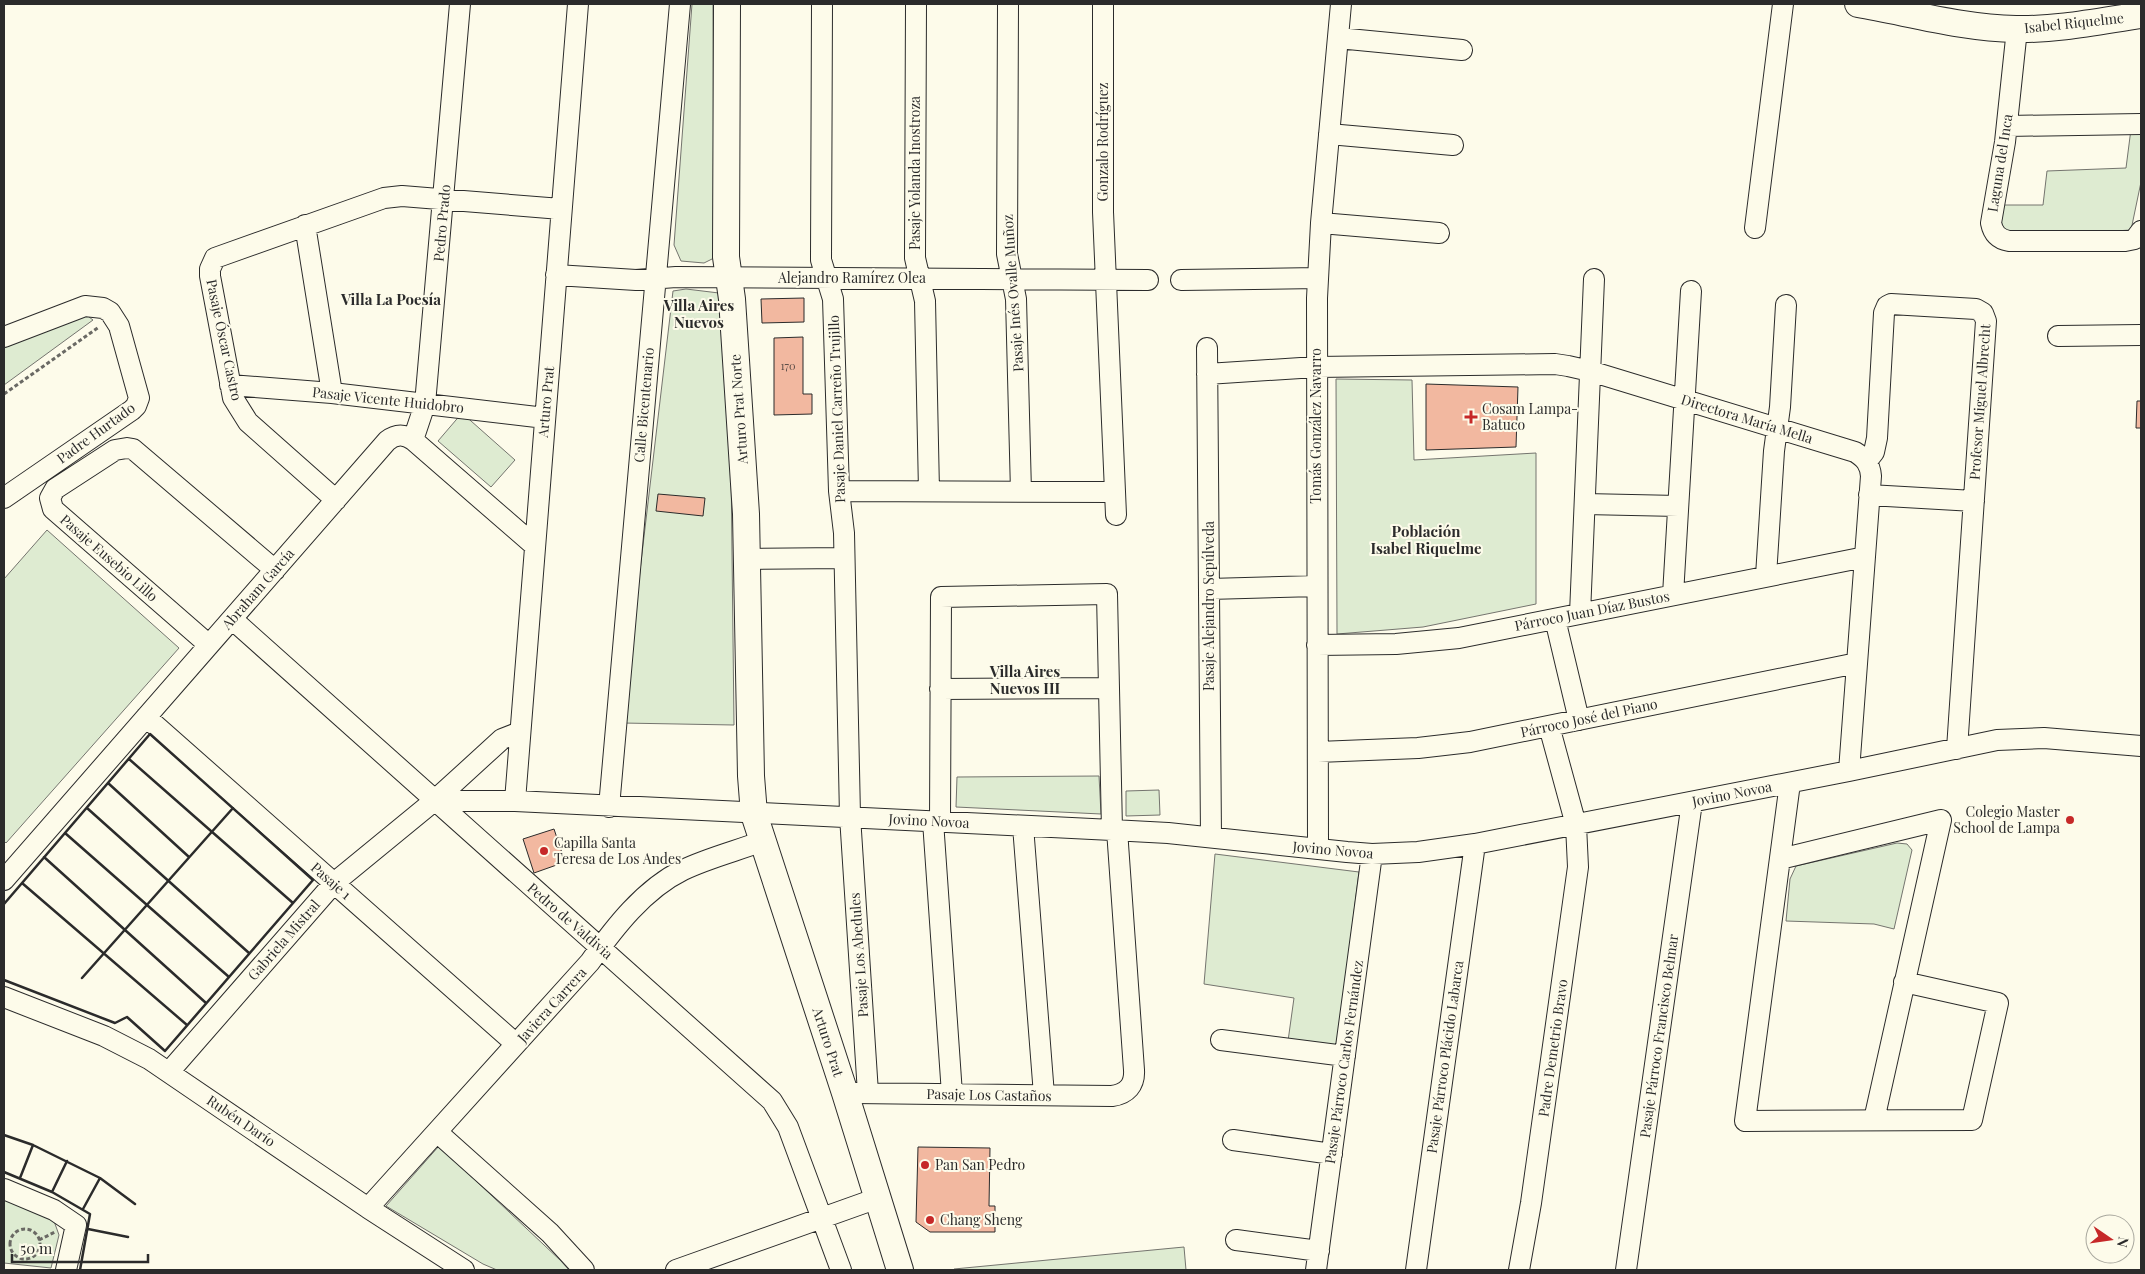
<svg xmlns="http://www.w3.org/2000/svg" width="2145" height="1274" font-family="'Playfair Display',serif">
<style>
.green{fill:#deebd1;stroke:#74746e}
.building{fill:#f2b8a0;stroke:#2b2b2b}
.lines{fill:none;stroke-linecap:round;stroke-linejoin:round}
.minor-casing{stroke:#2b2b2b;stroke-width:22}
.major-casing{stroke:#2b2b2b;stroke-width:28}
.path{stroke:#6a6964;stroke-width:3;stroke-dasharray:4 2.5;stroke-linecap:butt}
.minor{stroke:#fdfbea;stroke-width:20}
.major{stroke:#fdfbea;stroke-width:26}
.wall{stroke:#2b2b2b;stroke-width:2.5}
.poi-dot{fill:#c62828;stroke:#fdfbea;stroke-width:2}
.labels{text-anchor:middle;stroke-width:4;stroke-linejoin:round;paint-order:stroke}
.number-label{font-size:11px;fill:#5d4e48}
.street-label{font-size:14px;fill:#2b2b2b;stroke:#fdfbea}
.poi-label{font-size:14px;fill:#2b2b2b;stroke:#fdfbea;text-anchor:start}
.neighbourhood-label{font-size:15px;font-weight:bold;fill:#2b2b2b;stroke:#fdfbea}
</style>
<rect width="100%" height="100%" fill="#fdfbea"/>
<path class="green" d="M692,4H713L714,258L704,263L681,261L674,245Z
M2131,129L2141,130V182L2131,230L2015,237L2007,235L2000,222L2002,205H2043L2047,171L2126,168Z
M686,289L719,293L731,464L734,725L622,723L673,291Z
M85,314L93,320L4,385V348Z
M1336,379L1412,380L1414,460L1536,453V604L1423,627L1337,634Z
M462,413L515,460L491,487L438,441Z
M47,530L179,648L6,843L4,841V579Z
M1099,776L1101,814L956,807L957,777Z
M1159,790L1160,815L1126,816V791Z
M1897,843L1907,844L1912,850L1894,929L1874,924L1786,921L1790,879L1796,866Z
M1215,854L1359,872L1337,1048L1288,1041L1294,998L1204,984Z
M439,1146L561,1261L569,1270H497L483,1264L386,1206Z
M4,1198L54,1221L59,1235L51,1268L4,1263Z
M1184,1247L1186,1270H954V1269Z"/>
<path class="building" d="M804,298V322L762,323L761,299Z
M803,337V394H812V414L774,415V338Z
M1426,384L1518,387L1516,447L1426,450Z
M2137,401H2141V428H2136Z
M658,494L705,498L703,516L656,511Z
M554,829L565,862L534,873L523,839Z
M918,1147L990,1148L989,1206H995V1232H930L916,1222Z"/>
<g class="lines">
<g class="minor-casing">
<path id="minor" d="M822,4L821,260L833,299L839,491L844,533L850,816L868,1093
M916,4L915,258L925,301L929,491
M1008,4L1007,254L1016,299L1021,492
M1103,4V212L1116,515
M2017,29L2005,142L1991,223C1993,233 1998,239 2009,241H2125L2135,239L2141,231
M1338,38L1462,50
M2007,126L2141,124
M1329,134L1453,145
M1321,223L1439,233
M305,225L332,393
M1755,228L1783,4
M556,275L636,280L676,277L1148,280
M1181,280L1318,278
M2058,336L2141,335
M4,337L85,306L103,308L110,312L119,326L139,398L136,406L132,410L4,498
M1207,348L1211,837
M1207,374L1316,367L1555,364L1568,366L1590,371L1855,452C1865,458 1870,464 1871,476L1849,771
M230,385L332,393L545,418
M413,440L425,404L460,4
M1867,461L1874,452L1877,438L1884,313L1887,306L1891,304L1976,309L1983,313L1986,321L1957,749
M839,491L1114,492
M1869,495L1974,501
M336,500L248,422L233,398L210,276V269L215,258L384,198L402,196L561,209
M1585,504L1678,506
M748,559L844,558
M1766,576L1774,451L1780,407L1786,305
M1209,589L1317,586
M1673,595L1691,291
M1580,614L1594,279
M232,619L772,1101L788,1127L841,1270
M1555,619L1579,720
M209,645L53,509L50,498L55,489L115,450L127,448L133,449L275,570
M1317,645L1396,644L1459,638L1865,557
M940,689L1109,688
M146,717L516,1044
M1318,752L1418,748L1470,742L1857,663
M1790,783L1745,1121L1972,1120L1998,1003L1904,982
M434,801H515L1112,830L1168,833L1347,852L1372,854L1418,852L1475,844L1849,771L1997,740L2044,738L2141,746
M515,801L578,4
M609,807L680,4
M933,821L952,1094
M940,822L941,597L1107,594L1112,830
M1023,826L1044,1095
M1318,849L1317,298L1321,223L1341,4
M1780,859L1941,820L1874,1120
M4,880L387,441C396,434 404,434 413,440L535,546
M4,997L104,1036L149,1059L368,1208L464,1270
M1221,1040L1345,1056
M169,1072L334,883L434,801L502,739L520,732
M855,1093L1112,1096C1127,1094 1135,1085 1134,1070L1117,830
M437,1132L550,1233L584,1270
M1233,1140L1332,1154
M4,1189L54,1210L76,1225L66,1270
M368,1208L590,962C614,928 644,889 683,870C708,858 736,851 763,841
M1236,1240L1319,1251
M676,1270L878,1198
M1316,1270L1372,854
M1416,1270L1475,844
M1519,1270L1531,1203L1578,867L1576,825L1549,726
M1626,1270L1692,802"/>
</g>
<g class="major-casing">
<path id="major" d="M727,4L726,257L732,299L746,514L751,776L754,814L845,1093L900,1270
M1858,4C1910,13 1963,28 2016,29C2058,30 2100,21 2141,15"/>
</g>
<path class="path" d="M4,394L99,327
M10 1244a15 15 0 1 1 30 0a15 15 0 1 1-30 0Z
M39,1240L55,1232"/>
<use href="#minor" class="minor"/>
<use href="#major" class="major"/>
<path class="wall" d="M129,759L293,903
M108,783L189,857
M87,808L249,953
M65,833L229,977
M44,857L206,1003
M22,883L187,1025
M4,904L150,734L313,880L165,1051L127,1017L115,1023L4,980
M82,978L233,808
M4,1135L33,1145L100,1178L135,1204
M4,1172L52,1192L90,1214L80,1270
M20,1178L33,1145
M52,1192L67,1161
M83,1209L100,1178
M88,1229L128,1237"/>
</g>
<g class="poi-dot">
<path d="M1468.5 409.5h5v5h5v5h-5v5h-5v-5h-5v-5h5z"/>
<circle cx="2070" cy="820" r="5"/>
<circle cx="544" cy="851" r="5"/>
<circle cx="925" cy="1165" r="5"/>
<circle cx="930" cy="1220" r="5"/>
</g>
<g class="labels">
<g class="number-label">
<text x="788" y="370">170</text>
</g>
<g class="street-label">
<text transform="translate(2074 23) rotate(-6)" y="5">Isabel Riquelme</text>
<text transform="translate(1103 142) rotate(-90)" y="5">Gonzalo Rodríguez</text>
<text transform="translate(2000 163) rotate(-81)" y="5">Laguna del Inca</text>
<text transform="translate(915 173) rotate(-90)" y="5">Pasaje Yolanda Inostroza</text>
<text transform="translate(442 223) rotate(-85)" y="5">Pedro Prado</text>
<text x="852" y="283">Alejandro Ramírez Olea</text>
<text transform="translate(1013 293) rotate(-94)" y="5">Pasaje Inés Ovalle Muñoz</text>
<text transform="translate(224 340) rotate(78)" y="5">Pasaje Óscar Castro</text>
<text transform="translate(388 400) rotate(6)" y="5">Pasaje Vicente Huidobro</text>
<text transform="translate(546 402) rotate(-85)" y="5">Arturo Prat</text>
<text transform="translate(1980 402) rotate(-86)" y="5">Profesor Miguel Albrecht</text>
<text transform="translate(644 405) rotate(-85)" y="5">Calle Bicentenario</text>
<text transform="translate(739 409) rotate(-94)" y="5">Arturo Prat Norte</text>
<text transform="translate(837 409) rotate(-92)" y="5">Pasaje Daniel Carreño Trujillo</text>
<text transform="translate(1747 419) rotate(17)" y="5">Directora María Mella</text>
<text transform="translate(1316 426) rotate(-90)" y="5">Tomás González Navarro</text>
<text transform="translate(96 433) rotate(-36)" y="5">Padre Hurtado</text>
<text transform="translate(109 558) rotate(41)" y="5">Pasaje Eusebio Lillo</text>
<text transform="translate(258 589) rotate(-49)" y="5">Abraham García</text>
<text transform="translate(1209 606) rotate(-90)" y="5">Pasaje Alejandro Sepúlveda</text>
<text transform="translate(1592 611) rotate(-11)" y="5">Párroco Juan Díaz Bustos</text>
<text transform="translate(1589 718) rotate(-12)" y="5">Párroco José del Piano</text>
<text transform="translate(1732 794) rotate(-11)" y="5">Jovino Novoa</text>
<text transform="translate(929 821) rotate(3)" y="5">Jovino Novoa</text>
<text transform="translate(1333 850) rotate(5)" y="5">Jovino Novoa</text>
<text transform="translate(331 881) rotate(41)" y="5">Pasaje 1</text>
<text transform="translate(570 921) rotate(41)" y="5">Pedro de Valdivia</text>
<text transform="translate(284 940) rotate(-49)" y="5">Gabriela Mistral</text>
<text transform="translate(859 955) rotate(-94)" y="5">Pasaje Los Abedules</text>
<text transform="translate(552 1005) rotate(-48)" y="5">Javiera Carrera</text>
<text transform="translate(1659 1036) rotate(-82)" y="5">Pasaje Párroco Francisco Belmar</text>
<text transform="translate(828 1042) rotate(72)" y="5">Arturo Prat</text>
<text transform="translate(1553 1048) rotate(-82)" y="5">Padre Demetrio Bravo</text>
<text transform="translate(1445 1057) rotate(-82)" y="5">Pasaje Párroco Plácido Labarca</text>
<text transform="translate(1344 1062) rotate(-82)" y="5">Pasaje Párroco Carlos Fernández</text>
<text transform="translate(989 1095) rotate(1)" y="5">Pasaje Los Castaños</text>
<text transform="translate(241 1121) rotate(34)" y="5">Rubén Darío</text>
</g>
<g class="poi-label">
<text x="1482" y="414">Cosam Lampa-<tspan x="1482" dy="16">Batuco</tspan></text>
<text x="2060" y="817" text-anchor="end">Colegio Master<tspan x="2060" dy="16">School de Lampa</tspan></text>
<text x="554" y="848">Capilla Santa<tspan x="554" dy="16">Teresa de Los Andes</tspan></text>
<text x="935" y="1170">Pan San Pedro</text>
<text x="940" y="1225">Chang Sheng</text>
</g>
<g class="neighbourhood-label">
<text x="391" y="305">Villa La Poesía</text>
<text x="699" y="311">Villa Aires<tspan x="699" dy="17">Nuevos</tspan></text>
<text x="1426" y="537">Población<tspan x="1426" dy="17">Isabel Riquelme</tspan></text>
<text x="1025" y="677">Villa Aires<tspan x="1025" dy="17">Nuevos III</tspan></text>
</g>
</g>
<rect width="2145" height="1274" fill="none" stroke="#2b2b2b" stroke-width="10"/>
<g transform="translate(2110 1239) rotate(103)"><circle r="24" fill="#fdfbea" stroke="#a9a89e"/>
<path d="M0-4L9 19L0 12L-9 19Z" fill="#c62828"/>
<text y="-8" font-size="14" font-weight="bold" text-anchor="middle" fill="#2b2b2b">N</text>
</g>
<path d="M12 1254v8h136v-8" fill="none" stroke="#2b2b2b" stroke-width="2.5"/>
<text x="20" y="1254" font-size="15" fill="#2b2b2b" stroke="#fdfbea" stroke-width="4" paint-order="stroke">50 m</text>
</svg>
